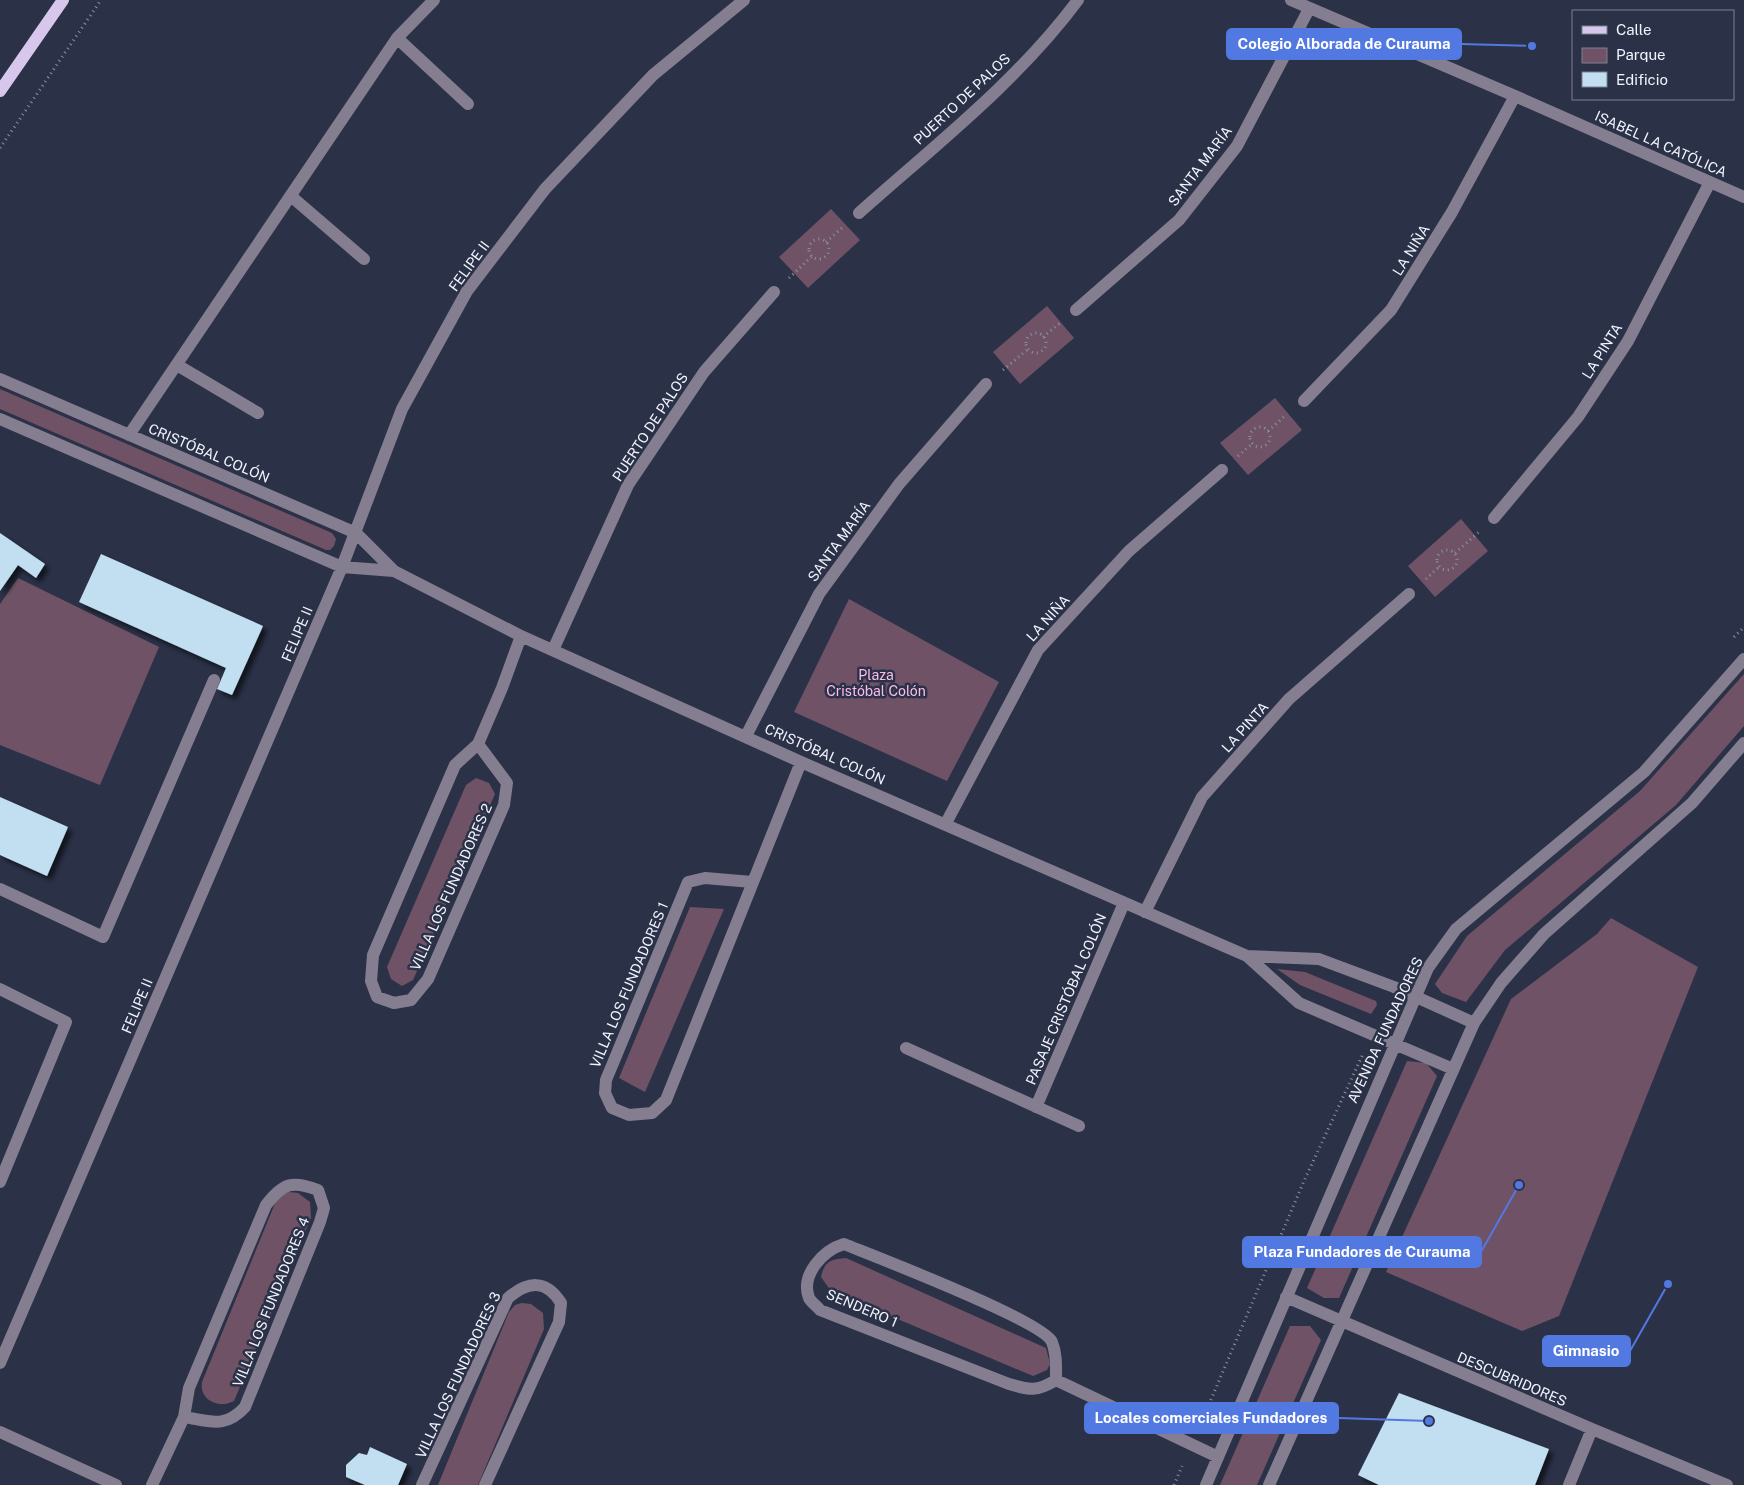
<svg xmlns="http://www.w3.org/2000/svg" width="1744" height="1485" font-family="'Public Sans',sans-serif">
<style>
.green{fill:#705267}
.building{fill:#c1dff1;filter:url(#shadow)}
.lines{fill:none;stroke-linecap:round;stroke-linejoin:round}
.path{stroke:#8e93a3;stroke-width:3;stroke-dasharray:1 4;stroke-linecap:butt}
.minor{stroke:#857e90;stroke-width:12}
.major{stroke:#d7c7ed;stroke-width:12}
.labels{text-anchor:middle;stroke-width:5;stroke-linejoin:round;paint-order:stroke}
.street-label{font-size:14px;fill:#f1f4fd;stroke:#2b3248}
.park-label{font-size:14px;fill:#fdbcea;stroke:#2b3248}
.leader{fill:none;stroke:#5278e1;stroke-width:2}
.callout-dot{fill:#5278e1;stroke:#2b3248;stroke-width:2}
.callout{fill:#5278e1;stroke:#5278e1;stroke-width:2}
.callout-label{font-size:15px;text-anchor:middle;font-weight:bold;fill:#fff}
</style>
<defs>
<filter id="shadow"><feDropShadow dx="4.5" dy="4.5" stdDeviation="2.5" flood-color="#0009"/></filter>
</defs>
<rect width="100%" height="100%" fill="#2b3248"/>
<path class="green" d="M831,209L860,240L808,288L779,257Z
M1047,306L1074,338L1020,384L993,352Z
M0,389L332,533L336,539L334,546L330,550H326L0,409Z
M1275,398L1302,430L1248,475L1220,443Z
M1461,519L1488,551L1435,597L1408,566Z
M18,578L159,647L100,785L0,745V604Z
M849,599L999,682L947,781L794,712Z
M1744,674V726L1676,805L1505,950L1466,1002L1442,993L1435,984L1467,936L1640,791Z
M476,778L489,783L495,794L413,980L402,986L391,979L387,967L466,785Z
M690,907L724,909L645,1092L619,1078Z
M1611,918L1698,967L1559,1316L1522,1331L1386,1272L1511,999L1597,934Z
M1277,969L1305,972L1376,1001L1377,1005L1371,1014L1300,985Z
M1407,1061L1426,1063L1437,1076L1339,1298H1324L1307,1288Z
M289,1192L298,1193L310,1202L311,1218L234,1401C220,1409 199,1401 202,1382L276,1201L282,1194Z
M846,1258L1046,1348L1050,1364L1047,1370L1033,1376L831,1291L821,1277C824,1261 832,1259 846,1258Z
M522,1303L531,1304L543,1313L544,1329L478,1485H438L509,1312L515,1305Z
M1290,1326H1310L1321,1340L1257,1485H1220Z"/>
<path class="building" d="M0,533L45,564L36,578L18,565L0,591Z
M101,554L263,626L232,695L217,689L226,668L79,602Z
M0,797L68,827L47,876L0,855Z
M1399,1393L1549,1449L1535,1485H1379L1358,1475Z
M370,1447L407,1464L398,1485H365L346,1477V1465L359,1453L367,1455Z"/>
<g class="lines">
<path class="path" d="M0,148L101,0
M809 249a10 10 0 1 1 20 0a10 10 0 1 1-20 0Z
M826,242L842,228
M789,278L812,256
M1026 343a10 10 0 1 1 20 0a10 10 0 1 1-20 0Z
M1043,337L1060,323
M1003,370L1028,349
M1250 437a10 10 0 1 1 20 0a10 10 0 1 1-20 0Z
M1268,431L1286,415
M1238,456L1253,443
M1437 560a10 10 0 1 1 20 0a10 10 0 1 1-20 0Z
M1455,553L1479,532
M1426,579L1440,566
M1734,637L1744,627
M1201,1423L1304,1181L1363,1054
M1174,1485L1182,1466"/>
<path class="minor" d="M1291,0L1515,96L1744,197
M397,38L468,104
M292,197L364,259
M859,213C934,146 1018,81 1078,0
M1076,310L1179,220L1237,146L1309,9
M177,365L258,413
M0,379L356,533L394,571L521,636L801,762L1247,956L1299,1003L1453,1069
M1304,401L1391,310L1452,212L1515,96
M0,419L342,567L394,571
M129,435L397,38L434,0
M1494,518L1578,417L1628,341L1710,182
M553,650L628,485L704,372L774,292
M746,736L819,594L899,484L986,384
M478,744L507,783L504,805L428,979L411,1000L394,1003L377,997L371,981L373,955L455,765L478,744L502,688L521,636
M946,823L1038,650L1129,551L1222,470
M752,882L705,878L688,882L606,1080L605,1093L612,1108L629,1115L652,1113L666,1100L801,762
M0,889L103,937L214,680
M1145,912L1202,797L1289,699L1409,594
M1247,956L1319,959L1394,987L1474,1023
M0,989L66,1022L0,1182
M906,1048L1079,1126
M1036,1107L1124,903
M844,1244C876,1257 1043,1321 1052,1342C1057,1354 1056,1368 1056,1380C1037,1392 1029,1390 1009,1384L820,1310C817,1306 811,1302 809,1298C800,1274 824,1250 844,1244Z
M1286,1297L1592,1429L1727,1485
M0,1363L342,567L402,409L467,291L545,189L653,75L744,0
M1056,1380L1218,1457
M0,1432L116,1485
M152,1485L184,1417L189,1388L266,1205C283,1183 292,1180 318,1190L324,1208L320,1222L245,1407C225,1429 210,1421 184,1417
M422,1485L508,1298C528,1281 546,1279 561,1303L559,1322L485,1485
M1206,1485L1428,968L1456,929L1644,772L1744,659
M1269,1485L1474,1023L1501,983L1544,934L1692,803L1744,743
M1569,1485L1592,1429"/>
<path class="major" d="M0,91L63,0"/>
</g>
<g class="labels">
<g class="street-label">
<text transform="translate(962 99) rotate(-43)" y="5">PUERTO DE PALOS</text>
<text transform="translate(1661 144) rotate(24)" y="5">ISABEL LA CATÓLICA</text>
<text transform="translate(1200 166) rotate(-53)" y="5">SANTA MARÍA</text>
<text transform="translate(1411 250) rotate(-58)" y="5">LA NIÑA</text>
<text transform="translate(469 266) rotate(-54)" y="5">FELIPE II</text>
<text transform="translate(1602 351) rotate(-58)" y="5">LA PINTA</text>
<text transform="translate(650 427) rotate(-57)" y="5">PUERTO DE PALOS</text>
<text transform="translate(209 453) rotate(23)" y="5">CRISTÓBAL COLÓN</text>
<text transform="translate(839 541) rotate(-54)" y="5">SANTA MARÍA</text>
<text transform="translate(1048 618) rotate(-48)" y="5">LA NIÑA</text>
<text transform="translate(297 634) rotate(-67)" y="5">FELIPE II</text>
<text transform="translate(1245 727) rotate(-48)" y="5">LA PINTA</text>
<text transform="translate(825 754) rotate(24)" y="5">CRISTÓBAL COLÓN</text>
<text transform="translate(451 887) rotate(-66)" y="5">VILLA LOS FUNDADORES 2</text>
<text transform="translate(629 985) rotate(-67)" y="5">VILLA LOS FUNDADORES 1</text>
<text transform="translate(1066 999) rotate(-67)" y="5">PASAJE CRISTÓBAL COLÓN</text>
<text transform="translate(137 1006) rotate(-67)" y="5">FELIPE II</text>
<text transform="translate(1385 1030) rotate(-65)" y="5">AVENIDA FUNDADORES</text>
<text transform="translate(271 1302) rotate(-68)" y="5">VILLA LOS FUNDADORES 4</text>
<text transform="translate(862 1308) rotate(23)" y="5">SENDERO 1</text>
<text transform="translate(458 1375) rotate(-65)" y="5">VILLA LOS FUNDADORES 3</text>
<text transform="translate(1512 1379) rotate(23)" y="5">DESCUBRIDORES</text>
</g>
<g class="park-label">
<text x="876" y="680">Plaza<tspan x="876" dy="16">Cristóbal Colón</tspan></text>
</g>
</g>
<path class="leader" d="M1532 46L1461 44M1519 1185L1481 1252M1668 1284L1630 1351M1429 1421L1338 1418"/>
<g class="callout-dot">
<circle cx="1532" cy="46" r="5"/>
<circle cx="1519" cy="1185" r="5"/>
<circle cx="1668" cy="1284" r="5"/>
<circle cx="1429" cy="1421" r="5"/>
</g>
<g class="callout">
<rect x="1227" y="29" width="234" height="30" rx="5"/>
<rect x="1243" y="1237" width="238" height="30" rx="5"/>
<rect x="1543" y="1336" width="87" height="30" rx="5"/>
<rect x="1085" y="1403" width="253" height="30" rx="5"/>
</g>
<g class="callout-label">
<text x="1344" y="49">Colegio Alborada de Curauma</text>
<text x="1362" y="1257">Plaza Fundadores de Curauma</text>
<text x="1586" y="1356">Gimnasio</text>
<text x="1211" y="1423">Locales comerciales Fundadores</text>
</g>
<rect x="1572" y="10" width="162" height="90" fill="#2b3248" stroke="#7a8090"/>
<rect x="1582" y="26" width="25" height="8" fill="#d7c7ed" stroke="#7a8090"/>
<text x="1616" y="35" font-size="15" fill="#f1f4fd">Calle</text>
<rect x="1582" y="48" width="25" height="15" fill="#705267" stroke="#7a8090"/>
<text x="1616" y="60" font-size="15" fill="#f1f4fd">Parque</text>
<rect x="1582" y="72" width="25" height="15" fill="#c1dff1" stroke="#7a8090"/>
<text x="1616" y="85" font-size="15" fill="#f1f4fd">Edificio</text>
</svg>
